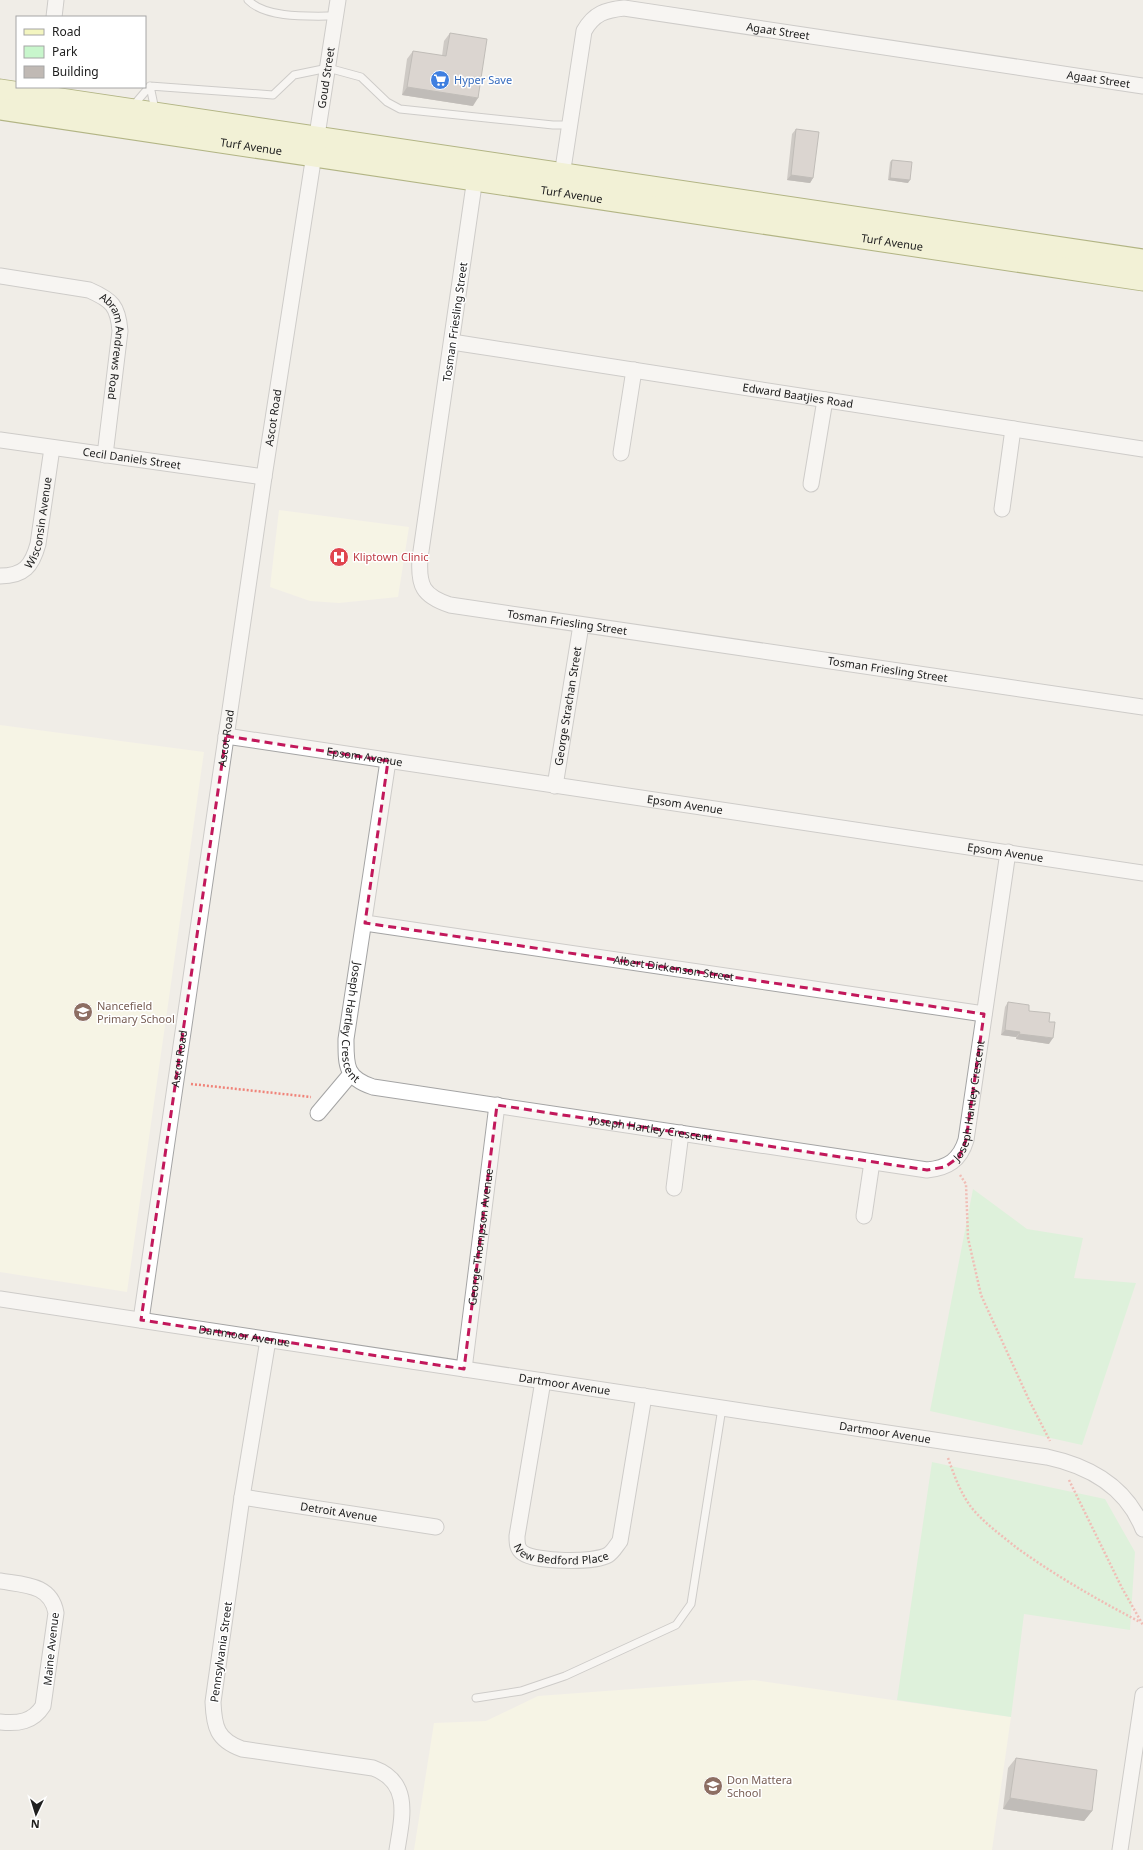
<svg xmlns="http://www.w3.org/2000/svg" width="1143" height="1850" font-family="'Noto Sans',sans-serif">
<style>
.education{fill:#fdfce3}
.park{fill:#c8f6cc}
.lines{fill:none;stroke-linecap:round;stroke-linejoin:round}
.lane-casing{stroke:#a4a4a4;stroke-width:9}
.street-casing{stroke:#a4a4a4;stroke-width:17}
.secondary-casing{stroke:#67710d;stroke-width:23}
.path{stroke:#f08379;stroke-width:2.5;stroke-dasharray:2 2;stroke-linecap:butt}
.lane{stroke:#fff;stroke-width:7}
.street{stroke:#fff;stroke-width:15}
.secondary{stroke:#f3f5c0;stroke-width:21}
.wall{fill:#a59f9b}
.shaded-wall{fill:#86827e}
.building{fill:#c0b9b4;stroke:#86827e}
.marked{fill:none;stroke:#c2185b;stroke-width:3;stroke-dasharray:8 5;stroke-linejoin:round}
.labels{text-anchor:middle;stroke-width:3;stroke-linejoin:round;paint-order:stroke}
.street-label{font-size:11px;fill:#202020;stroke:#fff}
.shop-label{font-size:11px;fill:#366cbe;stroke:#fff;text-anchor:start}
.health-label{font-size:11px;fill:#be3a42;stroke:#fff;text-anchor:start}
.education-label{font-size:11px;fill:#785e54;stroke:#fff;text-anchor:start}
</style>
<rect width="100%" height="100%" fill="#f0ede7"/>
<path class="education" d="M279,510L409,527L398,597L339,603L310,601L270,587Z
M0,725L204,752L127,1292L0,1272Z
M754,1680L1011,1717L992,1850H414L434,1723L486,1721L538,1696Z"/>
<path class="park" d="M973,1189L1027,1229L1083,1238L1074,1278L1136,1283L1082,1445L930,1411Z
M932,1462L1105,1499L1135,1552L1130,1630L1024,1614L1011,1717L897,1700Z"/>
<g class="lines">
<g class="lane-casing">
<path id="lane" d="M248,0C266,19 311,16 336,16
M150,86L273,95L294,75L328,68L361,77L387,102L400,109L553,125H569
M133,106L150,86L155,110
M476,1698L521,1691L565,1676L676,1625L691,1604L722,1408"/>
</g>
<g class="street-casing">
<g id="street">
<path d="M54,17L56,0"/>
<path id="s1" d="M476,171L420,558C418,586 423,596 450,605L1143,707"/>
<path id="s2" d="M561,182L584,31C594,13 606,10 624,8L1143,86"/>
<path id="s3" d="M0,276L89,290C112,300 118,306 120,331L105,455"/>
<path id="s4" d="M452,342L1143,449"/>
<path id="s5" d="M0,440L264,477"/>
<path d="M621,453L634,370"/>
<path d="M811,484L825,400"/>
<path d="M1002,509L1013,429"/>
<path id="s6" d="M0,576C24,576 32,566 38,544L52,448"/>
<path id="s7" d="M226,736L1143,873"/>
<path id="s8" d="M388,761L346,1039C346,1065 345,1078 373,1087L927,1170C948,1168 960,1160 966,1140L1008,852"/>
<path id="s9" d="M555,786L581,625"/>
<path id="s10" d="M365,923L984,1014"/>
<path d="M318,1113L350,1075"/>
<path d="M674,1188L681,1133"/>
<path d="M864,1216L872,1162"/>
<path id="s11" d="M0,1299L1047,1457C1089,1466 1126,1486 1143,1529"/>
<path id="s12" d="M141,1320L264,477L338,0"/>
<path d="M268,1340L242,1497L213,1702C214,1727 217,1740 242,1749L373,1768C412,1782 402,1818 397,1850"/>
<path id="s13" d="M464,1369L497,1105"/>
<path id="s14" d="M543,1381L517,1536C517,1543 517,1549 523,1553C536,1562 594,1563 608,1555C613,1552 616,1546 620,1541L644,1396"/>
<path id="s15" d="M242,1497L436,1527"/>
<path d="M0,1581C24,1585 51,1584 56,1613L43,1706C33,1722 18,1724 0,1722"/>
<path d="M1120,1850L1143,1695"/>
</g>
</g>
<g class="secondary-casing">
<g id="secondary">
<path d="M0,90L1143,260"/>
<path id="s16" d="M0,109L1143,280"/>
</g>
</g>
<path class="path" d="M191,1084L311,1097
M960,1175L966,1184L968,1238L981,1295L1029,1400L1050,1441
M948,1458C954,1475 960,1492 971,1507C984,1523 1001,1535 1017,1548C1056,1576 1098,1600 1140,1622
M1069,1480L1122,1588L1143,1625"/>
<use href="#lane" class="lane"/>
<use href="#street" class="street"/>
<use href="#secondary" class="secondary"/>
</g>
<path class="wall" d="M450,33L473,106L402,95L407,59L413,51L442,56L444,41Z
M796,129L813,178L810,183L787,180L792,134Z
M892,160L908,183L888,180L890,162Z
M1008,1002L1029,1011L1049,1044L1016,1039V1037L1001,1035L1005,1007Z
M1016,1758L1092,1811L1084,1821L1003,1809L1008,1768Z"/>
<path class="shaded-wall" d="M407,87L478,98L473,106L402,95Z
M791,175L813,178L810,183L787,180Z
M890,178L910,180L908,183L888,180Z
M1005,1030L1020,1032L1016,1037L1001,1035Z
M1019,1034L1053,1038L1049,1044L1016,1039Z
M1010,1798L1092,1811L1084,1821L1003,1809Z"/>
<path class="building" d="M450,33L487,39L478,98L407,87L413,51L446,56Z
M796,129L819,132L813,178L791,175Z
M892,160L912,162L910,180L890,178Z
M1008,1002L1029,1005V1011L1050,1013L1049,1022H1055L1053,1038L1019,1034L1020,1032L1005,1030Z
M1016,1758L1097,1770L1092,1811L1010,1798Z"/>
<path d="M0 0H1143V1850H0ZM226,736L388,761L365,923L984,1014L966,1140L959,1157L945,1167L927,1170L497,1105L464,1369L141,1320Z" fill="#f0ede7" fill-opacity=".55" fill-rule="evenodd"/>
<path class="marked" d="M226,736L388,761L365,923L984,1014L966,1140L959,1157L945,1167L927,1170L497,1105L464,1369L141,1320Z"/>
<defs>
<g id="supermarket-disc" transform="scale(1)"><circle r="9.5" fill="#3f7fe0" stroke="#fff"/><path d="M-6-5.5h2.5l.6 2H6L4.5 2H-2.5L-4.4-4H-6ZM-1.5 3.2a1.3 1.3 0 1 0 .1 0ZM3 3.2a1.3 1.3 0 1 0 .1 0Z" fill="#fff"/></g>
<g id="hospital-disc" transform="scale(1)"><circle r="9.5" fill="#e0444e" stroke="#fff"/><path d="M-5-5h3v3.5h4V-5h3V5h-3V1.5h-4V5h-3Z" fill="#fff"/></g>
<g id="school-disc" transform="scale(1)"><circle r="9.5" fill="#8d6e63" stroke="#fff"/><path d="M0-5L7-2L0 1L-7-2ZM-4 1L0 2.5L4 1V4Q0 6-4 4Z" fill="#fff"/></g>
</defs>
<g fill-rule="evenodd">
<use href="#supermarket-disc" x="440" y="80"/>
<use href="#hospital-disc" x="339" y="557"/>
<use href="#school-disc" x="83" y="1012"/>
<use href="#school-disc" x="713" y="1786"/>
</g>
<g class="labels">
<g class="street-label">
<text dy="4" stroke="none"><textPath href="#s2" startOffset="357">Agaat Street</textPath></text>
<text dy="4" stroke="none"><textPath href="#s12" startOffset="1256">Goud Street</textPath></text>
<text dy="4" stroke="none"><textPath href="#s2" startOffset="681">Agaat Street</textPath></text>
<text dy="4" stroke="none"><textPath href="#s16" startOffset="254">Turf Avenue</textPath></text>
<text dy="4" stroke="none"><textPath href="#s16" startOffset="578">Turf Avenue</textPath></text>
<text dy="4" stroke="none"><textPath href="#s16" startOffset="902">Turf Avenue</textPath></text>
<text transform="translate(455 322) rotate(-82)" y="4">Tosman Friesling Street</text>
<text dy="4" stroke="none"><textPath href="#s3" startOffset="159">Abram Andrews Road</textPath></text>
<text dy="4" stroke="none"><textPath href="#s4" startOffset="350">Edward Baatjies Road</textPath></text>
<text dy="4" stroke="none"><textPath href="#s12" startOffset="912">Ascot Road</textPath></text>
<text dy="4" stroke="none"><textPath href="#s5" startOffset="133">Cecil Daniels Street</textPath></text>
<text dy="4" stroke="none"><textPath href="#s6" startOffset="76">Wisconsin Avenue</textPath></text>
<text dy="4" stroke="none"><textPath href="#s1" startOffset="572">Tosman Friesling Street</textPath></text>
<text dy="4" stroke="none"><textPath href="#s1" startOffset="896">Tosman Friesling Street</textPath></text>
<text dy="4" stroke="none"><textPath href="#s9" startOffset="81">George Strachan Street</textPath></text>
<text dy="4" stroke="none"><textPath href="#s12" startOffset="588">Ascot Road</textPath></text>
<text dy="4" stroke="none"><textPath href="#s7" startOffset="140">Epsom Avenue</textPath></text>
<text dy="4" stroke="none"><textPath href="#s7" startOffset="464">Epsom Avenue</textPath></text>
<text dy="4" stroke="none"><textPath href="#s7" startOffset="788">Epsom Avenue</textPath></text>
<text dy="4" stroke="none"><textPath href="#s10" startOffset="312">Albert Dickenson Street</textPath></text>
<text dy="4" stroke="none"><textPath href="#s8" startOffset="265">Joseph Hartley Crescent</textPath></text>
<text dy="4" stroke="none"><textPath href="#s12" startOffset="264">Ascot Road</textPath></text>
<text dy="4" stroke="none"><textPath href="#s8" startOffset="995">Joseph Hartley Crescent</textPath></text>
<text dy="4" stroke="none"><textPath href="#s8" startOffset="624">Joseph Hartley Crescent</textPath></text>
<text dy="4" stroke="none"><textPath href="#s13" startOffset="133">George Thompson Avenue</textPath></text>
<text dy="4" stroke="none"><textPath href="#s11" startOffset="247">Dartmoor Avenue</textPath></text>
<text dy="4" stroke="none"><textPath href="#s11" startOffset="571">Dartmoor Avenue</textPath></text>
<text dy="4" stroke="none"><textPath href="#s11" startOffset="895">Dartmoor Avenue</textPath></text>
<text dy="4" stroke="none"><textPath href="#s15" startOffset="98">Detroit Avenue</textPath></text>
<text dy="4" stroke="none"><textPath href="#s14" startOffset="214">New Bedford Place</textPath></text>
<text transform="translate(51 1649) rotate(-84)" y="4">Maine Avenue</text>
<text transform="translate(221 1652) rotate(-82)" y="4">Pennsylvania Street</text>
</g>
<g class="shop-label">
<text x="454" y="84">Hyper Save</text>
</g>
<g class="health-label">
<text x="353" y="561">Kliptown Clinic</text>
</g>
<g class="education-label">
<text x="97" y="1010">Nancefield<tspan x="97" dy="13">Primary School</tspan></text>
<text x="727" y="1784">Don Mattera<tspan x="727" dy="13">School</tspan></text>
</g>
</g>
<rect x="16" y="16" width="130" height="72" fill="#ffffff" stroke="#a6a6a6"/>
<rect x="24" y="29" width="20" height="6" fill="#f3f5c0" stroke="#a6a6a6"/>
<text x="52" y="36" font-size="12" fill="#202020">Road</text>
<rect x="24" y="46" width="20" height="12" fill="#c8f6cc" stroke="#a6a6a6"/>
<text x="52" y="56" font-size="12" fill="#202020">Park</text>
<rect x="24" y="66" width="20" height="12" fill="#c0b9b4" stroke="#a6a6a6"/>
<text x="52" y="76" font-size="12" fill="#202020">Building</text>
<g transform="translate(36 1814) rotate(184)" stroke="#ffffff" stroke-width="3" paint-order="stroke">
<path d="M0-3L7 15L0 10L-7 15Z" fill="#202020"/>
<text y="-6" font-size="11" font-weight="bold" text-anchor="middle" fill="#202020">N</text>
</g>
</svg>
